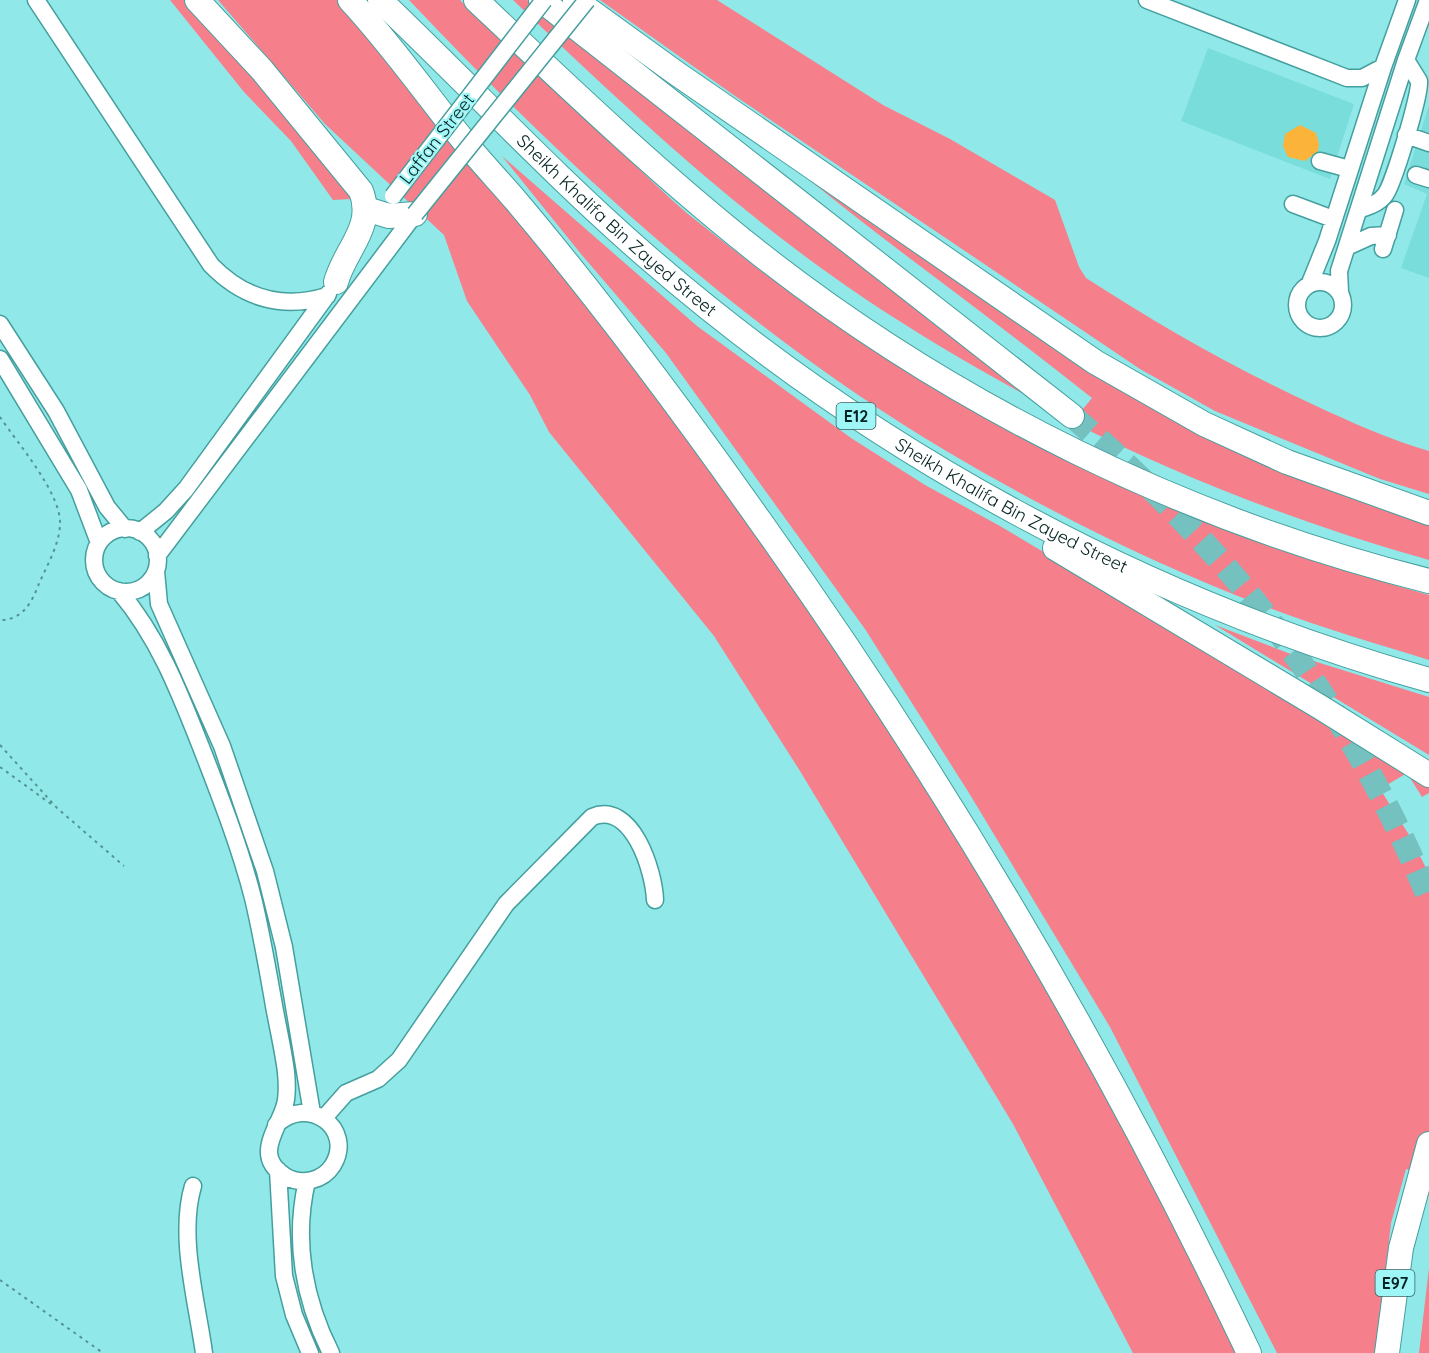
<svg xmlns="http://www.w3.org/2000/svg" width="1429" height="1353" font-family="Quicksand,sans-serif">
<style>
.built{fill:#79dddc}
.green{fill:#f57f8b}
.building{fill:#fcb33a}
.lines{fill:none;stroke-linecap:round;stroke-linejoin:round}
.highway-tunnel{stroke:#74c1c0;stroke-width:24;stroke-dasharray:24 12;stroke-linecap:butt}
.minor-casing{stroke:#449f9e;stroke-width:19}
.highway-casing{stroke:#449f9e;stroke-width:26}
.path{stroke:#549493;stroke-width:2;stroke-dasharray:3 4.5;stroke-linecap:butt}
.minor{stroke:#fff;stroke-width:16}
.highway{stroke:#fff;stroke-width:24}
.minor-bridge-casing{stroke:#449f9e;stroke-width:19;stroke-linecap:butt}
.minor-bridge{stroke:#fff;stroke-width:16}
.labels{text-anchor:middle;stroke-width:4.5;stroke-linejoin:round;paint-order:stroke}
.shield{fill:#9ef7f6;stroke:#326161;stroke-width:1.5}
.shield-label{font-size:16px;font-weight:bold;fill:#042121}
.street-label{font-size:18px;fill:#042121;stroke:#9ef7f6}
</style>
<rect width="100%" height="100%" fill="#90e9e8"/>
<path class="built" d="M1208,48L1354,104L1330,179L1181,121Z
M1429,105V278L1401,268L1427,194L1404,184Z"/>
<path class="green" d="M170,0H187L347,191L351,199L333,200L291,141L244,92Z
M218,0H339L435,108L721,483L903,746L1119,1112L1238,1353H1133L1013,1124L800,771L714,636L549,432L530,395L467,301L444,235L325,124Z
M409,0H460C511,50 563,99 616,147C640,169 663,193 688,214C739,254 791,296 846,332C1031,453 1216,537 1429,595V660C1374,643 1319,627 1264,606C1155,565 1048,511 948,452C746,332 569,169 409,0Z
M513,0H527L1064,416C995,379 926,340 861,296C735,211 623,105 513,0Z
M600,0H717L883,105L950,139L1055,200L1079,267L1086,278C1160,326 1234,368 1314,405C1351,422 1390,440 1429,451V494L1380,479L1215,411L1140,369L735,96Z
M502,156L697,326L851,438L925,485L1000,526L1429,783V793L1422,797L1407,773L1380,789L1411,838L1429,874V1175L1406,1169L1391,1223L1376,1353H1277L1110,1027L969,793L865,629L666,353L581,254Z
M785,160L1097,375L1429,521V560C1305,525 1187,480 1072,422L1092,398C991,317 885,243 785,160Z
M1215,625L1288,653L1429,697V755Z
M1429,1268V1353H1419Z"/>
<path class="building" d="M1300,125L1316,133L1319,144L1318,151L1305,161L1288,157L1283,146L1285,134Z"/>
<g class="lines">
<path class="highway-tunnel" d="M1072,416C1235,556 1346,699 1429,898"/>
<g class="minor-casing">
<path id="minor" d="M36,0L211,265C243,298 282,310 327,296
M1147,0L1347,78H1362L1383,67
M1406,135L1429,143
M1320,161L1349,169
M1416,175L1429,179
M1293,204L1333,219
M1361,209C1370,206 1379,203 1385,195C1393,185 1421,93 1419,81L1406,60
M1349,246L1371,236L1388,235
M1383,249L1395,210
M1297 305a23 23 0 1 1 46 0a23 23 0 1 1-46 0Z
M1310,283L1327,241L1383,67L1407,0
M1340,292L1339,271L1406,60L1428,0
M0,324L56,411L107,507L125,529
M0,359L79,490L99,543
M94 560a32 32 0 1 1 64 0a32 32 0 1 1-64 0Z
M140,532L166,511L186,489L328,294
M157,556L415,214
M156,571L159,604L222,746L265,871L284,947L312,1113
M119,591C158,637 179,691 201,747C220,796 240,847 253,898C261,931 267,966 273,1000C277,1024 283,1048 286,1072C287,1083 288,1097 284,1108C276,1132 254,1157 285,1176C301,1186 323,1181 333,1165C355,1128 307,1094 276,1125
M323,1119L346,1093L378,1079L399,1060L506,904L592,817C632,800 654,871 655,900
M278,1170L284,1276L294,1315L310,1353
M307,1181C293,1240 304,1300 331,1353
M193,1186C178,1236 197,1302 204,1353"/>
</g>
<g class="highway-casing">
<g id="highway">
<path d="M197,0L262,70L361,191C375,227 345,249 336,282"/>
<path d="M350,0C391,44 425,93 463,140C480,161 499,181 517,202C603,304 683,412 760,521C947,783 1111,1062 1249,1353"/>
<path id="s1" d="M380,0C469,85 553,175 646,256C870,451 1142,600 1429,680"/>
<path d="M476,0C568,87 660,175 760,254C955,407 1188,521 1429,581"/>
<path d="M541,0L1072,416"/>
<path d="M575,0L676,73L1095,362L1204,424L1287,462L1429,513"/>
<path d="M366,209L389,216L415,214"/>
<path d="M1055,548L1320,707L1429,775"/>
<path d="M1387,1353L1401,1248L1429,1144"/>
</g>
</g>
<path class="path" d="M0,417C18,444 62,494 60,525C59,546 46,567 38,586C31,604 22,620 0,620
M0,745L57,808L124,866
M0,767L51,804
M0,1280L103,1353"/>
<use href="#minor" class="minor"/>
<use href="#highway" class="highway"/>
<g class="minor-bridge-casing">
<path id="minor-bridge" d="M393,196L544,0
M415,214L587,0"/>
</g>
<use href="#minor-bridge" class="minor-bridge"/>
</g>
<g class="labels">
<g class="shield">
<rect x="836.5" y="403" width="39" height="26" rx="4.5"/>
<rect x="1375.5" y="1270" width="39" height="26" rx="4.5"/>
</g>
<g class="shield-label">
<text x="856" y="422">E12</text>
<text x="1395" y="1289">E97</text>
</g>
<g class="street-label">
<text transform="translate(437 139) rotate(-52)" y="6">Laffan Street</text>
<text dy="6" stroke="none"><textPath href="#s1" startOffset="327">Sheikh Khalifa Bin Zayed Street</textPath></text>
<text dy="6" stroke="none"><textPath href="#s1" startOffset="813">Sheikh Khalifa Bin Zayed Street</textPath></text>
</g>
</g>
</svg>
